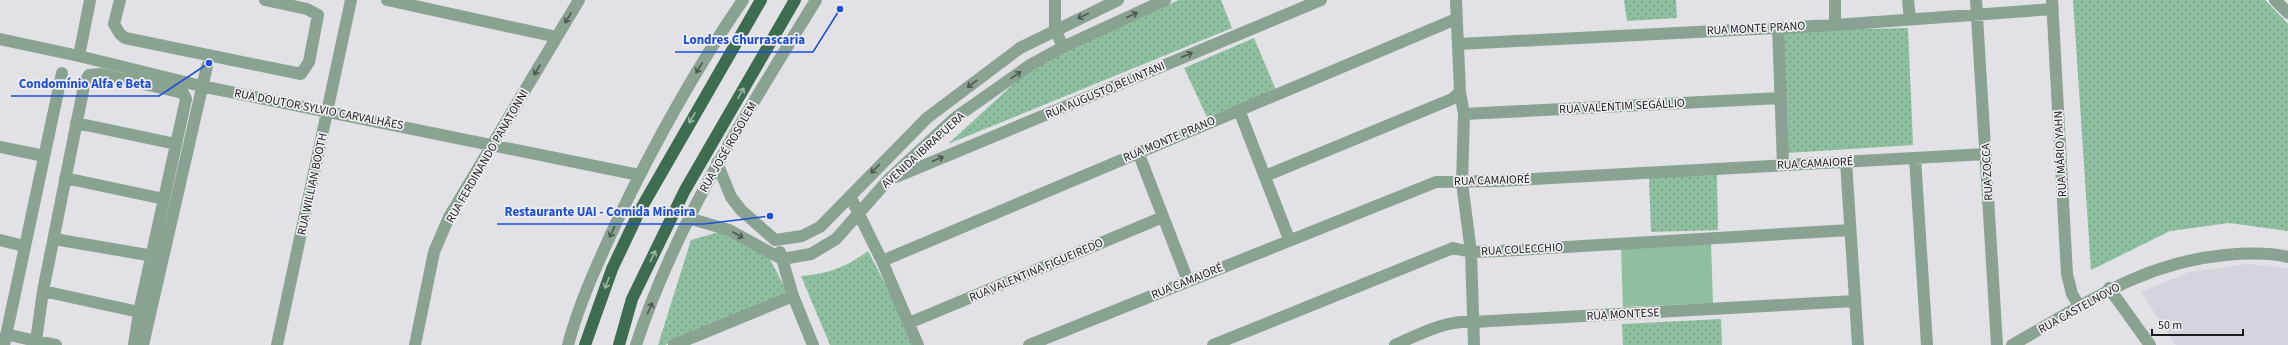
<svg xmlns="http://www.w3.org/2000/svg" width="2288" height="345" font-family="'Source Sans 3',sans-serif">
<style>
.built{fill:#d6d3de}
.grass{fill:#8ebf9f}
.park{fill:url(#park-dots)}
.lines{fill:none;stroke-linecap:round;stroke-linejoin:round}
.minor{stroke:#89a291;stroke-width:12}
.major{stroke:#3d6c50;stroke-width:12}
.oneway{stroke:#4d5851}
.oneway2{stroke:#9fb4a9}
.labels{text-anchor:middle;stroke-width:3.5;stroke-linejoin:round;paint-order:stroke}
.street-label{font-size:12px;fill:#1c1b1d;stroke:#efeef2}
.leader{fill:none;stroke:#1d4ed8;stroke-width:1.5}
.callout-dot{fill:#1d4ed8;stroke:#efeef2;stroke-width:1.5}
.callout-label{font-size:13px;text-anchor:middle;font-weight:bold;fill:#1d4ed8;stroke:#efeef2;stroke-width:3.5;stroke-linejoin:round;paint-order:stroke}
</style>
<defs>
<pattern id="park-dots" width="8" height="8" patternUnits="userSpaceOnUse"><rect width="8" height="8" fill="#8ebf9f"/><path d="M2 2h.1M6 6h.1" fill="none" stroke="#739a81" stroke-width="1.8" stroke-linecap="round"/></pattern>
</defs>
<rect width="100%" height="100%" fill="#e2e1e5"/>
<path class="built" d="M2248,264L2288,268V345H2176L2141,292L2189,272Z"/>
<path class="grass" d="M1711,243L1713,303L1623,307L1621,247Z"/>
<path class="park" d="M1179,0H1221L1232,28L948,144L1020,78L1071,47Z
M1624,0H1676L1677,18L1627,21Z
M2073,0H2265L2288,24V231L2229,223L2170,231L2091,270Z
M1908,28L1913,145L1787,153L1783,31Z
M1254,38L1276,90L1207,117L1184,68Z
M1717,175L1718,230L1651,232L1649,177Z
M719,232L735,238L770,259L787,292L665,345H658L691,240Z
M868,251L901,314L913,345H830L801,276C828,274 847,267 868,251Z
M1721,319L1722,345H1623L1622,324Z"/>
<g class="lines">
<path class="minor" d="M120,0L114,24L120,34L125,38L301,74L309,62L318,15L307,9L265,0
M387,0L557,37
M1055,0V29L1063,47
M1456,0L1460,92L1464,114L1462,183L1471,252L1474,345
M1835,0V25
M1908,0L1910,19
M1976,0L1997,345
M2052,0L2067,274L2072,294L2079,306
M2275,0L2288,13
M1778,27L1783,165
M0,39L79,56L201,86L639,175
M1459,44L1835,25L2053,9
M79,56L90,0
M1239,110L1289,239
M1464,114L1781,98
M76,123L176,144
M0,147L44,156
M1138,152L1188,281
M1915,158L1927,345
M1846,162L1858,345
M717,163L731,197L741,210L775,240L802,236L820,227L927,118L1020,48L1118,0
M1265,176L1452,99L1460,92
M896,177L1321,0
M65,178L164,199
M850,196L882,261L918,345
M688,218L729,230L782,259L811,254L836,239L889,179L955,118L1030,65L1063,47L1165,0
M54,239L159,257
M0,240L24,246
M780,252L793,296L813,345
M882,261L1456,19
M2109,288L2150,345
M43,291L139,312
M909,323L1163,217
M6,334L36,341L43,291L85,81L89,75L101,74L183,93L186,99L139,312L134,345
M36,341L56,345
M4,345L62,73
M143,345L207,66
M277,345L351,0
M415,345L434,252L449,217L579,0
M568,345C580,300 598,263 617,221C654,144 694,71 743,0
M636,345C677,220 748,111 816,0
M674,345L793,296
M1029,345L1436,182L1498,181L1986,154
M1213,345L1453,248L1471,252L1500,251L1850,230
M1395,345C1420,334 1445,320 1473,322L1855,301
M2012,345C2084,305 2140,263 2225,255C2246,253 2267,252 2288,257"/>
<path class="major" d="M585,345L612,269L639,212L761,0
M619,345L632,299L685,190L795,0"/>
</g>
<defs><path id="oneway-shaft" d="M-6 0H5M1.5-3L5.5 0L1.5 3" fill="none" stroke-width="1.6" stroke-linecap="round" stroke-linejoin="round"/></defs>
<g class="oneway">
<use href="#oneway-shaft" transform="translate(1132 15) rotate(-25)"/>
<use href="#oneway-shaft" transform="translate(1083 16) rotate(155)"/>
<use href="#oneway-shaft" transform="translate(568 18) rotate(121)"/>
<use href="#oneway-shaft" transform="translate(1187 55) rotate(-23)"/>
<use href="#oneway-shaft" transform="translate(699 68) rotate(122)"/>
<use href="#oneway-shaft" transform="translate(537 70) rotate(121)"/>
<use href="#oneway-shaft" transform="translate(1016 75) rotate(-35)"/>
<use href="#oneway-shaft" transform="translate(972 84) rotate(143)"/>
<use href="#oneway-shaft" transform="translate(938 159) rotate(-23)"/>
<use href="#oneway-shaft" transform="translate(875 169) rotate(135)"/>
<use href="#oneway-shaft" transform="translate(612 232) rotate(116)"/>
<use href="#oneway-shaft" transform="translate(738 235) rotate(30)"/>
<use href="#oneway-shaft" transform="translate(650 308) rotate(-67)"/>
</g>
<g class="oneway2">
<use href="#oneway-shaft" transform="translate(741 93) rotate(-60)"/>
<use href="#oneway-shaft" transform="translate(692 118) rotate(120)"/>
<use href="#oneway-shaft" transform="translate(653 256) rotate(-64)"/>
<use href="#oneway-shaft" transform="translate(607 283) rotate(111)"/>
</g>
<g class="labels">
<g class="street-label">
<text transform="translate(1756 28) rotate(-3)" y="4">RUA MONTE PRANO</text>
<text transform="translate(1105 90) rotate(-23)" y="4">RUA AUGUSTO BELINTANI</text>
<text transform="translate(1622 106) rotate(-3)" y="4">RUA VALENTIM SEGÁLLIO</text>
<text transform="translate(319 109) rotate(11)" y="4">RUA DOUTOR SYLVIO CARVALHÃES</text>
<text transform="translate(1169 139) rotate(-23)" y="4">RUA MONTE PRANO</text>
<text transform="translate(728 147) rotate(-60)" y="4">RUA JOSÉ ROSOLEM</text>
<text transform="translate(923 150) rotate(-42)" y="4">AVENIDA IBIRAPUERA</text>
<text transform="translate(2060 154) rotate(-93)" y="4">RUA MÁRIO YAHN</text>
<text transform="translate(487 156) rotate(-60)" y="4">RUA FERDINANDO PANATONNI</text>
<text transform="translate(1815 163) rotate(-3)" y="4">RUA CAMAIORÉ</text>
<text transform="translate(1987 172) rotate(-93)" y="4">RUA ZOCCA</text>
<text transform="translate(1492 180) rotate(-2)" y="4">RUA CAMAIORÉ</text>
<text transform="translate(312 184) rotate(-78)" y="4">RUA WILLIAN BOOTH</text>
<text transform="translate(1522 249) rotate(-3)" y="4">RUA COLECCHIO</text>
<text transform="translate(1036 270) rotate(-23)" y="4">RUA VALENTINA FIGUEIREDO</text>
<text transform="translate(1187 281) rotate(-22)" y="4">RUA CAMAIORÉ</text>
<text transform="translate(2079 308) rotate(-29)" y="4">RUA CASTELNOVO</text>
<text transform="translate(1623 314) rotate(-3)" y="4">RUA MONTESE</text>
</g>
</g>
<path class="leader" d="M840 9L813 52H675M209 63L159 96H11M770 216L704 224H497"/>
<g class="callout-dot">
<circle cx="840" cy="9" r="4"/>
<circle cx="209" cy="63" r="4"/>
<circle cx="770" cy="216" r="4"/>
</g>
<g class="callout-label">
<text x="744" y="44">Londres Churrascaria</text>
<text x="85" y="88">Condomínio Alfa e Beta</text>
<text x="600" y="216">Restaurante UAI - Comida Mineira</text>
</g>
<path d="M2152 329v6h91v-6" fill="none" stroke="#1c1b1d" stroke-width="2"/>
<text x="2158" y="329" font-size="12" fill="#1c1b1d" stroke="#efeef2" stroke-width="3" paint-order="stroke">50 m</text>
</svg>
